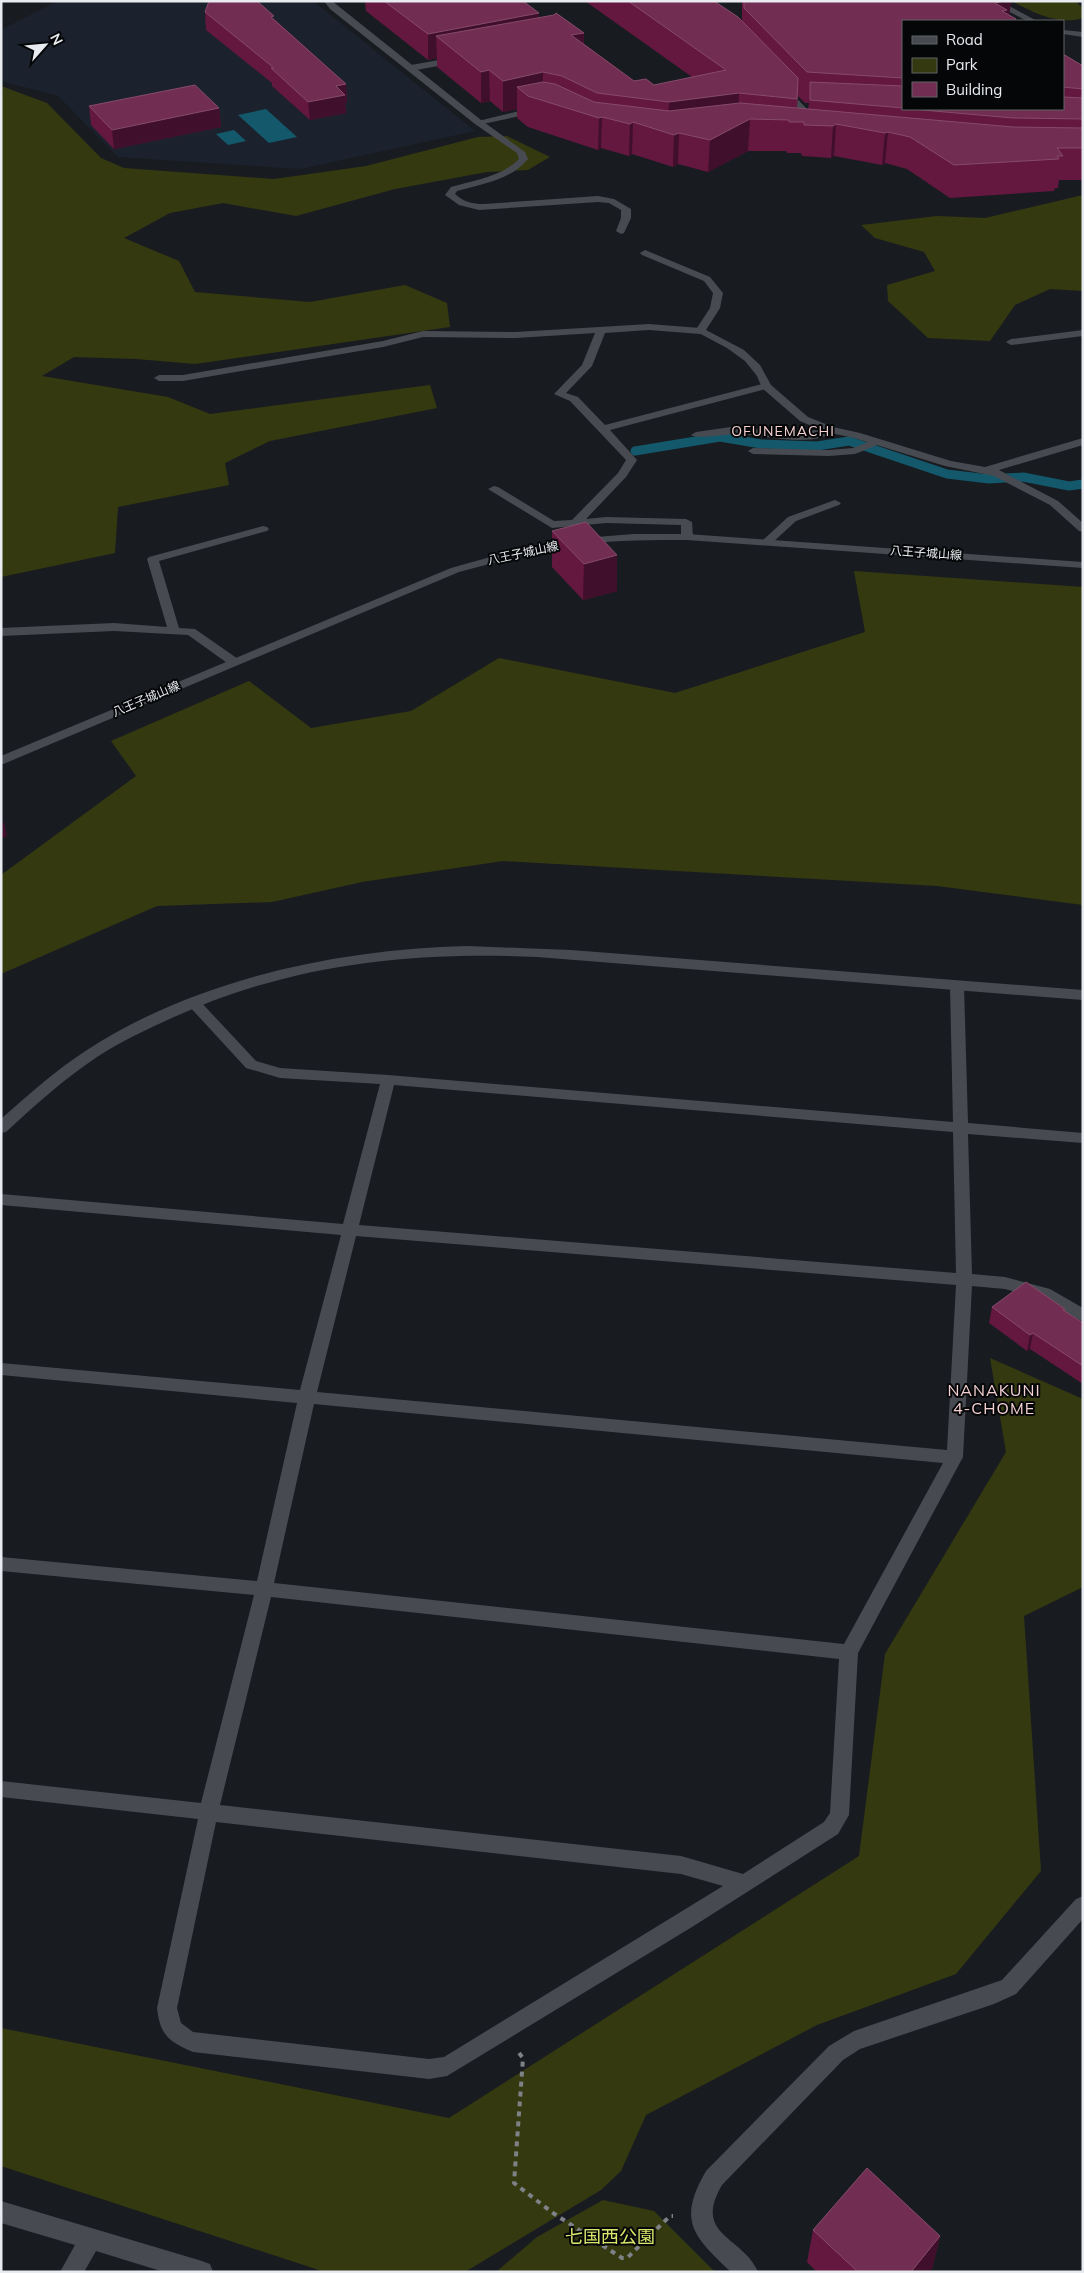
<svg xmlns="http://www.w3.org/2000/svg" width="1084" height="2273" font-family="Mulish,'Noto Sans JP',sans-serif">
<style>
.built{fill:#1c222d}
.green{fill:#353910}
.water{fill:#13586b}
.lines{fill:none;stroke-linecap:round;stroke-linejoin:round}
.stream{stroke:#13586b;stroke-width:9}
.path{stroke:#7e8186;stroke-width:4;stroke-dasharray:5 5;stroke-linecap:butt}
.lane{fill:#474b51;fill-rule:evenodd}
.street{fill:#474b51;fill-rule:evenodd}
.secondary{fill:#474b51;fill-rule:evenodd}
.wall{fill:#64173f;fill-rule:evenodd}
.shaded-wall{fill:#400f2b}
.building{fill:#722e52;stroke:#854b6b}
.labels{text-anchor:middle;stroke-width:4;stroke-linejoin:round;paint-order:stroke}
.far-street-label{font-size:12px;fill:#e8ebef;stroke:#050608}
.far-neighbourhood-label{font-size:14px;letter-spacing:1px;fill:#f4d0d1;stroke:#050608}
.neighbourhood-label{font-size:16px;letter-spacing:1px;fill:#f4d0d1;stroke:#050608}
.near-park-label{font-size:18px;fill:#dae66a;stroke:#050608}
</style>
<rect width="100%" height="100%" fill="#181c21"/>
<path class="built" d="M58,1H313L475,131L300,169L118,157L58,96L1,81V30Z"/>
<path class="green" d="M1011,1H1075L1083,8V18C1058,26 1033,12 1011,1Z
M1,86L47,103L101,158L124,168L274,179L366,166L478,137L507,136L550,157L528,170L487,172L395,189L296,216L223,203L170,213L124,238L179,261L195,292L310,302L405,285L447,303L450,327L195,364L136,359L74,357L42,376L168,397L210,414L430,385L437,408L270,441L225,463L229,485L118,507L115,553L1,577Z
M1083,195V291L1050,289L1015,305L990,341L928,338L888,301L887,285L935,271L924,252L875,238L861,225L937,216L985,218Z
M854,571L1083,587V905L937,886L503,861L362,882L272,902L157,906L1,974V875L136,776L111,741L249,681L311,728L411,711L499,658L675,693L865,632Z
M990,1358L1083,1399V1587L1024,1616L1041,1871L956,1974L817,2025L646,2115L621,2171L601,2190L465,2272H325L1,2166V2028L449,2118L859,1856L885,1654L1006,1452Z
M603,2200L654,2211L715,2272H496L537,2237Z"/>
<path class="water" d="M266,109L297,137L269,143L238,115Z
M234,130L246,141L228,145L216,134Z"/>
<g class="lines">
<path class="stream" d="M635,451L720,437L761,444L817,446L849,441L947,474L989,479L1023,477L1069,486L1083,484"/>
<path class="path" d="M519,2053L523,2058L514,2183L553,2213L622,2258H627L670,2216H673"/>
<path class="lane" d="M456,57L459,58V62L411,71L407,68L411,65Z
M780,87H786L806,108L804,130L797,128L798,109L780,91Z
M536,107L540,110L539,112L478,125L474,122Z
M649,324L700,328L705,331L700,334L649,330L605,333L592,366L566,393L578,397L605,425L766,383L771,386L770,388L610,430L637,460L626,477L586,519L606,517L686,519L692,522L693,537L687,540L681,537V525L606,523L552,528L488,489L494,486L498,487L554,521L572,520L618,473L626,460L570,401L554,394L582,365L595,333L516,338L423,337L383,347L183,381H159L154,378L159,375H183L383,341L423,331L516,332Z
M731,427C769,429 791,437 830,427L835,430C816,449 764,435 740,434C729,433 696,440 691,435L696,432Z
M876,439L881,442L880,444L855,454L829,456L753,454L748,451L753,448L829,450L853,448Z
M835,500L841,503L839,505L796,521L772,543H764L762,541L788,517Z
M263,526L267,527L269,529L267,531L159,561L179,628L195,629L238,659L240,662L238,665H230L188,635L114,631L1,636V628L114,623L167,627L147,559L149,557Z"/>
<path class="street" d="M324,1H332L481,120L525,152L528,159C511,180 482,184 457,191L455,194C464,202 472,204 484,204L598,196L614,199L631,209V218L624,233L621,234L616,231L621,218V210L609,203L598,202L479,210L459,205L445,195L451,187C474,180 501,177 519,159L517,153L475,124L330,9Z
M989,1H1000L1037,21H1027Z
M1063,30L1083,32V37L1063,34Z
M645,250L710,277L723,293L720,308L706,330L744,350L760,365L771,385L808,417L833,427L860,433L951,461L985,467L1083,438V445L999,470L1058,501L1083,523V532L1079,531L1050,505L994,476L945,466L854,438L826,432L800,421L762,388L757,376L745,361L727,348L695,331L710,308L713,293L704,281L642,255L640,253Z
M1083,330V336L1011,345L1006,342L1011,339Z
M957,981L962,983L964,986L968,1123L1083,1133V1143L968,1134L972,1274L1005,1277L1050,1289L1083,1308V1322L1045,1300L1005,1289L972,1286L963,1457L858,1653L849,1815L838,1834L692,1927L447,2076L429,2079L193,2052C169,2042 160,2035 157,2008L198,1819L1,1797V1781L201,1803L254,1595L1,1571V1557L257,1581L297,1403L1,1375V1363L300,1390L341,1235L1,1205V1194L343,1224L380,1084L280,1078L246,1068L189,1006L187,1003L189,1000H199L256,1061L280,1068L388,1075L953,1122L950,986L952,983ZM394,1085L953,1132L956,1273L359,1225ZM356,1236L956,1285L947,1450L317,1392ZM314,1404L943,1463L844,1644L274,1583ZM271,1597L839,1659L830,1813L824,1822L743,1874L681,1856L220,1805ZM216,1822L681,1874L723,1886L444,2057L429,2059L193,2032L181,2023L177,2008Z
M1083,1896V1919L1016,1994L994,2004L860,2049L843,2060L722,2185C692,2236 743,2236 758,2272H731C693,2236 677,2221 706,2171L829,2046L854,2031L1002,1980L1076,1899Z
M1,2201L202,2261L210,2264L213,2272H164L96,2251L84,2272H60L75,2245L1,2223Z"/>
<path class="secondary" d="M634,534H687L1083,562V568L687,540C652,540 618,540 583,544C541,550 500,561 459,572L1,765V756L451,568L519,549L583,538Z
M467,946L571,950L1083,990V1000L537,957C410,951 291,964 174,1017C148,1029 121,1041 97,1057C64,1079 35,1105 6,1132L1,1133V1119C28,1095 56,1070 87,1050C196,979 339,949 467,946Z"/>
</g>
<path class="wall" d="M365,1H523L539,17L584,33V44L634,81L654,85L692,77L585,1H714L742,21V1H1011L1009,15L903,21V109H1063V54L1083,66V180H1059L1058,188H1055L1054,191L950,198L907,169L885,163L882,165L834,156L831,158L802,156L801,153H787L786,151H748L708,172L678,164L673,167L632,154L629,156L601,148L598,150L528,127L517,118V109L503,112L490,101L481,103L437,67V58L428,60L366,11ZM798,96L805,103H809L808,109L797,108Z
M205,12L274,19L346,84L347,103H345L346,113L310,120L272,86V83L206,30Z
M89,106L219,108L221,127L114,149L91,125Z
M552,531L617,555V591L583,600L552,567Z
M992,1307L1065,1309L1064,1311L1083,1323V1384L1030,1349L1027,1351L989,1323Z
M813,2230L940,2236L932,2269L929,2272H817L807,2262Z"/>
<path class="shaded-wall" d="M1004,1H1011L1009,21L995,3Z
M539,13V39L436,36L437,58L428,60V34Z
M584,33L583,63L571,35Z
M489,70L490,101L481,103V72Z
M543,72V101L517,87V109L503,112V81Z
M346,84L347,103H345L346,113L310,120L308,102L336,86Z
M739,93L738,124L668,133L669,102Z
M219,108L221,127L114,149L112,130Z
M602,117L601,148L598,150L599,118Z
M750,119L748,151L708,172L710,140Z
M633,122L632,154L629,156L630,124Z
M836,124L834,156L831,158L833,126Z
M888,132L885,163L882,165L885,133Z
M679,133L678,164L673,167L674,135Z
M617,555V591L583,600L584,564Z
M4,822L7,836L1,839V823Z
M1033,1333L1030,1349L1027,1351L1030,1335Z
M940,2236L932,2269L929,2272H911Z"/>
<path class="building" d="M209,1H257L274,16L271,17L346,84L336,86L345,95L308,102L271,68H274L205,12Z
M384,1H523L539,13L428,34Z
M628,1H714L738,17L798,78L797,99L739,93L669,102L597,93L562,76L543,72L503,81L489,70L481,72L436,36L554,15L556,13L584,33L571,35L634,81L646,79L654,85L726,70Z
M744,1H1004L995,3L1007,10L1002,11L1016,19L1011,21H1012H903V78L807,72L744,8Z
M1063,54L1083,66V89L1063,87Z
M543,82L555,84L594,102L669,111L740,103L1013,127L1083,128V148H1057L1063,156H1057L1059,159L954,165L910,137L888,132L885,133L836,124L833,126L804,125V122H789V120L750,119L710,140L679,133L674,135L633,122L630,124L602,117L599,118L528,96L517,87Z
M810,82L903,86V108L810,100Z
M195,85L219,108L112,130L89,106Z
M1063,97L1083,98V119L1013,118L911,109H1063Z
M586,522L617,555L584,564L552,531Z
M1026,1282L1065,1309L1063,1310L1083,1323V1366L1033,1333L1030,1335L992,1307Z
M867,2168L940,2236L911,2272H858L813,2230Z"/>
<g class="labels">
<g class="far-street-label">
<text transform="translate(523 553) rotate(-12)" y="4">八王子城山線</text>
<text transform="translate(926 553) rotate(4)" y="4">八王子城山線</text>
<text transform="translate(146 699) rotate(-23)" y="4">八王子城山線</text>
</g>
<g class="far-neighbourhood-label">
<text x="783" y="436">OFUNEMACHI</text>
</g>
<g class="neighbourhood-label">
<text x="994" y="1396">NANAKUNI<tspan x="994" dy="18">4-CHOME</tspan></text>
</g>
<g class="near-park-label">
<text x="610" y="2243">七国西公園</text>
</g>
</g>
<rect width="1084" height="2273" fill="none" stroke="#e8ebef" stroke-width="5"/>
<rect x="902" y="20" width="162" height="90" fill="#050608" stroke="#606264"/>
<rect x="912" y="36" width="25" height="8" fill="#474b51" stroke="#606264"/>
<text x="946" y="45" font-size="15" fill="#e8ebef">Road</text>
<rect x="912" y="58" width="25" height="15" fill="#353910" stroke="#606264"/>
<text x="946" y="70" font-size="15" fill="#e8ebef">Park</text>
<rect x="912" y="82" width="25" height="15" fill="#722e52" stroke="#606264"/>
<text x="946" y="95" font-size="15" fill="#e8ebef">Building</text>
<g transform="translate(45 45) rotate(63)" stroke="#050608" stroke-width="4" paint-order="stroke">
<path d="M0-4L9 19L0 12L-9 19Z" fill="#e8ebef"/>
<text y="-8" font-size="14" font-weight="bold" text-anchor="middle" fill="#e8ebef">N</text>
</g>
</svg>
